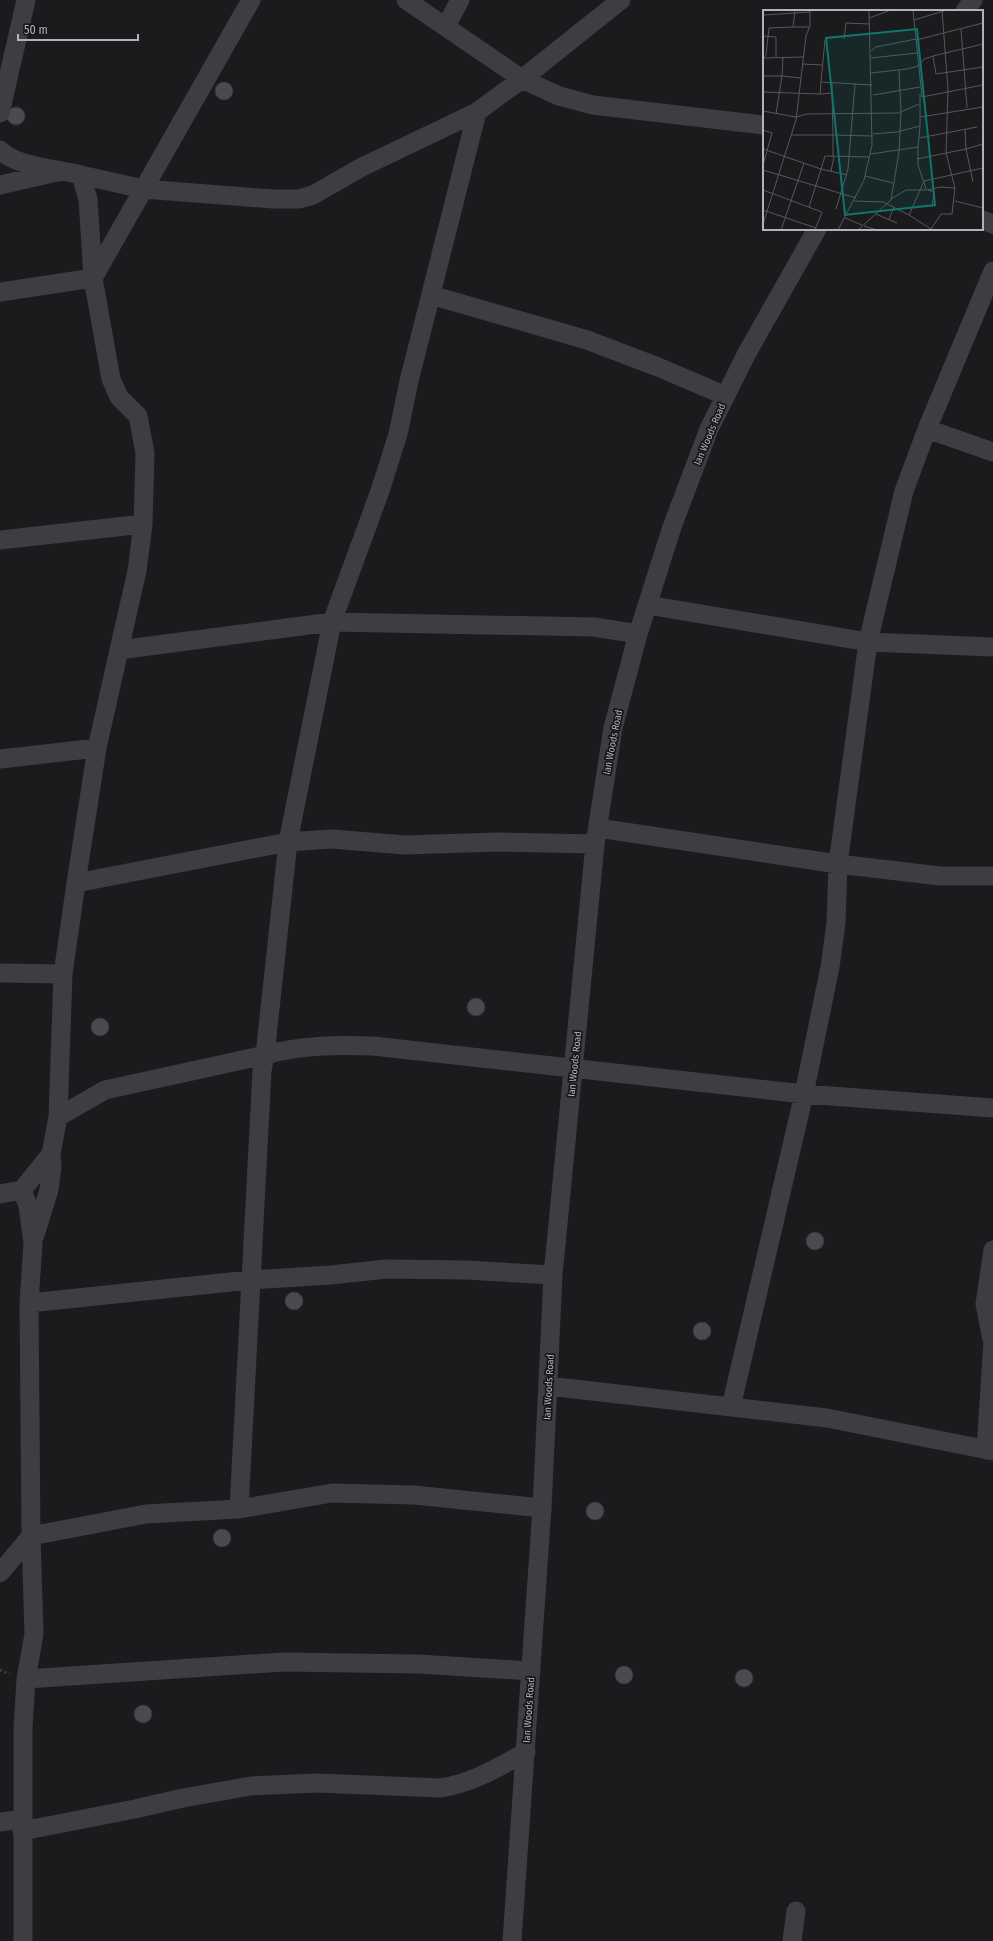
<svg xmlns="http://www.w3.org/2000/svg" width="993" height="1941" font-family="'Fira Sans Condensed',sans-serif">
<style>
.building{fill:#4a4b4f;stroke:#353539}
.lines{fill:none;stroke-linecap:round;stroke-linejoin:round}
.path{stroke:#424549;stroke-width:2.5;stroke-dasharray:2 3;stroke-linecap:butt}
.minor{stroke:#3c3e42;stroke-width:19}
.labels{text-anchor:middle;stroke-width:3.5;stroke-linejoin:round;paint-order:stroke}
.street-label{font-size:10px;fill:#afb3bb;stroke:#161618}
.inset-road{fill:none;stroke:#56585c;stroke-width:1}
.view{fill:#0f766e;fill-opacity:0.15;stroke:#0f766e;stroke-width:2}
.inset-edge{fill:none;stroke:#afb3bb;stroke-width:2}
</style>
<rect width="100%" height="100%" fill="#1b1b1d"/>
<path class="building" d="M215 91a9 9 0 1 1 18 0a9 9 0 1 1-18 0Z
M7 116a9 9 0 1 1 18 0a9 9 0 1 1-18 0Z
M467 1007a9 9 0 1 1 18 0a9 9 0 1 1-18 0Z
M91 1027a9 9 0 1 1 18 0a9 9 0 1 1-18 0Z
M806 1241a9 9 0 1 1 18 0a9 9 0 1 1-18 0Z
M285 1301a9 9 0 1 1 18 0a9 9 0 1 1-18 0Z
M693 1331a9 9 0 1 1 18 0a9 9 0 1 1-18 0Z
M586 1511a9 9 0 1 1 18 0a9 9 0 1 1-18 0Z
M213 1538a9 9 0 1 1 18 0a9 9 0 1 1-18 0Z
M615 1675a9 9 0 1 1 18 0a9 9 0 1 1-18 0Z
M735 1678a9 9 0 1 1 18 0a9 9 0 1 1-18 0Z
M134 1714a9 9 0 1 1 18 0a9 9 0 1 1-18 0Z"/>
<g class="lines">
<path class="path" d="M0,1670L10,1674"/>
<path class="minor" d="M406,0L522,79L559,96L593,105L764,125
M965,11L973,0
M446,26L460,0
M0,113L26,0
M0,150C16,167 59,169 81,175L88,199L93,278L111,379L119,397L138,416L145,453L143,524L137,571L119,650
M81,175L143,189L273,199H299L313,195L362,167L477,112
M0,185L57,172
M982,220L993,224
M0,292L93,278L251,0
M431,295L587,340L658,367L726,396
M927,429L993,452
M0,540L143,524
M648,605L868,642L993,647
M0,759L97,748
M598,828L838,864L940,876H993
M76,883L97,748L119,650L332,622L594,627L638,634
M0,973L63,974L76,883L288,842L332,839L405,845L497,842L595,844
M58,1117L105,1090L265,1055L288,842L332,622L380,491L398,434L409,381L477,112L522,79L621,0
M22,1190L51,1154
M0,1194L22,1190L28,1206L33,1243L29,1303L31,1536L34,1634L26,1679L23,1728V1941
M35,1235L49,1190L52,1167L51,1154L58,1117L63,974
M29,1303L250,1280L331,1275L386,1269L466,1270L553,1275
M992,1340L985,1304L993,1250
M548,1386L827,1418L993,1451
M731,1407L804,1094L830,967L836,923L838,864L868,642L904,491L927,429L993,271
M986,1450L993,1340
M239,1509L262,1071L265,1055C301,1045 336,1045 373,1046L804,1094L993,1108
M0,1573L31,1536L146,1514L239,1509L332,1493L414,1495L542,1508
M26,1679L284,1662L418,1664L531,1671
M0,1822L22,1819
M22,1831L135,1809L183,1798L251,1786L317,1783L440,1788C473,1783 497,1768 526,1752
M512,1941L542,1508L553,1275L595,844L613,728L638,634L672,527L709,429L747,353L817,229
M792,1941L796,1911"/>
</g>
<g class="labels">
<g class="street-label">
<text transform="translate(709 434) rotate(-67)" y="4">Ian Woods Road</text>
<text transform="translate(612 742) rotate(-79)" y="4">Ian Woods Road</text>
<text transform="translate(574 1064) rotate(-84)" y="4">Ian Woods Road</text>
<text transform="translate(548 1387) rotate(-87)" y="4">Ian Woods Road</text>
<text transform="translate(528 1710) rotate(-86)" y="4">Ian Woods Road</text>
</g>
</g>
<g transform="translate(763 10)">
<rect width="220" height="220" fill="#1b1b1d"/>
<path class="inset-road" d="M150,0L159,87L220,75M179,0L185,80L183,143L192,178M32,1L30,17H47M0,5L47,2M106,8L128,0M151,10L184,0M198,19L204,98M0,26L13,27V47M81,29L83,13L107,14M153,30L220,13M108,41L113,37L153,29M170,46L173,64L220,57M0,48L3,45L6,18L30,17M1,48L40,47M108,48L154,43M40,54L59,55M108,63L144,59L155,56L161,49L170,46L220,34M0,66H19L20,47M58,72L62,30M0,82L57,84L58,72L109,75M69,83L70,125L110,126M57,84L69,83V73M157,84V107M110,85L157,77M0,101L33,107L44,104L136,103L138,100L136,60M13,104L19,66L38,68M202,119L203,139L220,134M0,120L9,123L0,155M110,124L134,122L157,116V107L220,97M28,125H70V146M156,128L214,117M155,137V155L163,179L171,182L169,197M0,139L58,159L62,146L107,147M108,144L155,137L157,116M154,149L203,139L210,172M0,160L93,188M68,161L71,146M102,166L130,173M0,180L59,202L52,220M128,189L143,180H163M91,191L120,192L146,205L161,171L220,158M192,191L220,198M46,197L58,159L84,165M73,199L85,159L92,74M0,200L53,218M113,204L134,213M146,205L168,219L178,204H189L192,178L177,177L165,180M82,208L99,215M126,209L131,197M0,214L33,110L43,26L47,16V0M101,216L114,220M18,220L41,153M75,220L101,170L109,135L106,0M95,220L128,190L136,142L138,102L156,94"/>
<path class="view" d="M154,19L172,195L82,205L63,28Z"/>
<rect width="220" height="220" class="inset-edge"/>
</g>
<path d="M18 34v6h120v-6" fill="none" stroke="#afb3bb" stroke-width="2"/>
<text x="24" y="34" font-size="12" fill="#afb3bb" stroke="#161618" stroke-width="3" paint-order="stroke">50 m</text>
</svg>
